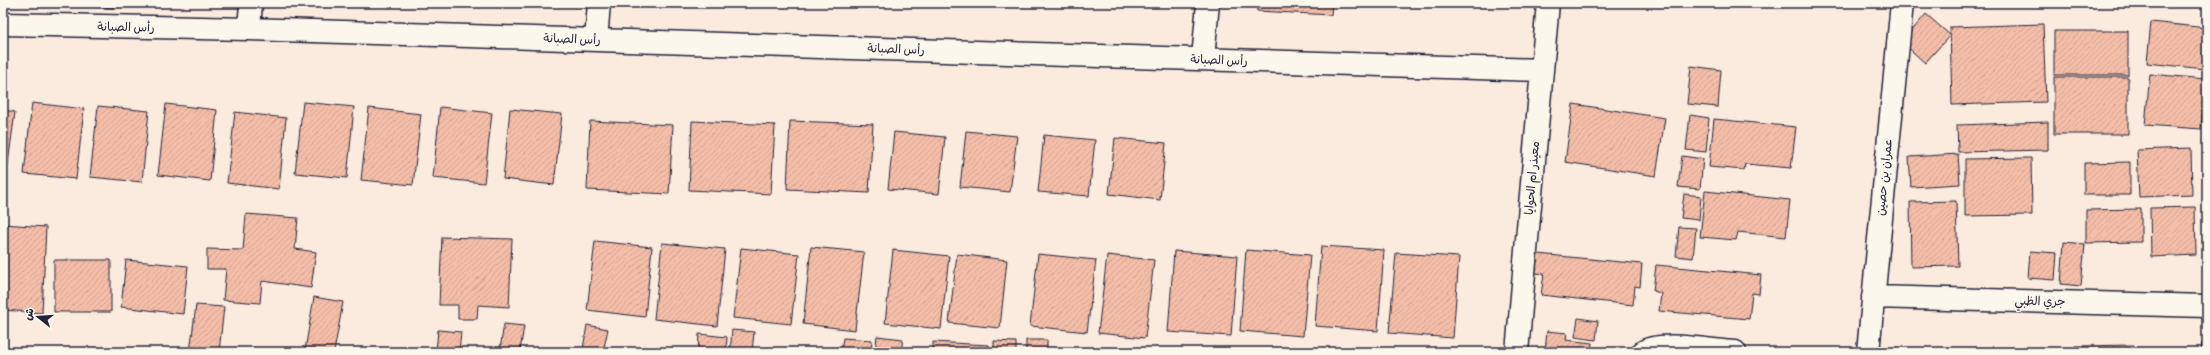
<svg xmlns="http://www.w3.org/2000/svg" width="2210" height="355" font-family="Itim,'Playpen Sans Arabic',sans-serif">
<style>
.building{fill:url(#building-hatch);stroke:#22223b}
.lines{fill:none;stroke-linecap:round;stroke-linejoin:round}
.minor-casing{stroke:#22223b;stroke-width:25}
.minor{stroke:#fbf7ec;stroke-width:22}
.labels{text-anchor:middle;stroke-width:3;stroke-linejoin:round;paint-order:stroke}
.street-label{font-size:12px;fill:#22223b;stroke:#fbf7ec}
</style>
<defs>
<pattern id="building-hatch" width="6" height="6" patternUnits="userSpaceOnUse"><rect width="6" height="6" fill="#f4bda8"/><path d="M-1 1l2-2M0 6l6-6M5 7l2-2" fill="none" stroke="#d1a292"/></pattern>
</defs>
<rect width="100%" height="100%" fill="#faebde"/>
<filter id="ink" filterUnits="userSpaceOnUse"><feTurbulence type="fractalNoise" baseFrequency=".025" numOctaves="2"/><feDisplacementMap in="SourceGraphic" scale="8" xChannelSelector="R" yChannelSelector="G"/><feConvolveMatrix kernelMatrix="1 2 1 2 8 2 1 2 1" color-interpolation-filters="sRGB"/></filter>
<g filter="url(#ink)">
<path class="building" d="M65,3H114L113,8Z
M1257,3H1332L1331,15L1257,11Z
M1926,14L1950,35L1925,63L1902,42Z
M2151,22L2207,28L2205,69L2147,63Z
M2043,24L2046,102L1952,105L1950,27Z
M2054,31H2128V75H2054Z
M1691,66L1721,70L1718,107L1687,104Z
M2150,74L2205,79L2201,129L2145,125Z
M2054,77H2128V134H2054Z
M303,102L354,107L347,178L295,173Z
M32,103L84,109L76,179L24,174Z
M166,104L217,110L210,181L158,175Z
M1573,104L1665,118L1656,176L1565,162Z
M98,106L149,111L142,182L90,177Z
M440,107L492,113L484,183L433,178Z
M369,108L421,114L413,185L361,180Z
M510,109L562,114L554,185L503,179Z
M3,110L15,112L6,178L3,177Z
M235,112L286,118L279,189L227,183Z
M1690,115L1709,118L1706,152L1686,150Z
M1714,119L1796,127L1791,168L1745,164L1744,170L1709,167Z
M590,121L673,125L669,194L587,190Z
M692,121L775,125L771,194L689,190Z
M790,121L873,124L869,193L787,189Z
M2048,122V150L1958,152L1957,125Z
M966,131L1017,136L1010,192L960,187Z
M894,132L945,137L939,194L888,189Z
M1044,135L1095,140L1089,196L1038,192Z
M1115,138L1166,143L1160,200L1109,194Z
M2191,148L2192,195L2139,197L2137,150Z
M1958,154L1960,184L1911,187L1909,157Z
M1682,156L1703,159L1700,189L1678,187Z
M2031,158L2032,215L1965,216V159Z
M2130,162V195H2084V163Z
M1705,191L1790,200L1786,237L1738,232L1736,240L1700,237Z
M1684,194L1701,196L1699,220L1681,218Z
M1956,201L1958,266L1911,267L1910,202Z
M2195,207L2196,255L2151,257L2150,208Z
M2141,209V242L2086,243V210Z
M246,214L298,218L295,249L316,252L311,288L262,281L260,303L223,300L226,269H207V249L243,250Z
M3,224L46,227L42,313L3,310Z
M1679,227L1696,228L1693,258L1676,256Z
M442,237L512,239L509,307L478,305L477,319H458V305H439Z
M595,241L652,247L645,317L587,310Z
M2064,242L2085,244L2081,286L2061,284Z
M662,243L725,249L717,326L654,319Z
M1321,246L1384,250L1378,331L1315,326Z
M811,247L864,252L855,330L803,324Z
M741,248L799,254L791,324L733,318Z
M893,250L949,256L941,329L885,323Z
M1246,250L1310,255L1303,336L1240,331Z
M1174,251L1237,256L1231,336L1168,332Z
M2030,251L2057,253L2055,280L2028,278Z
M1396,253L1459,257L1453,338L1389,333Z
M957,254L1007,260L1000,328L949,323Z
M1038,254L1096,260L1087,332L1030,326Z
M1538,254L1642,264L1640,287L1635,286L1633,305L1541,295L1544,274L1535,273Z
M1107,255L1154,260L1145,338L1098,333Z
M54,260H111V312H54Z
M126,260L188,266L183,314L121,307Z
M1656,265L1761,275L1759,294L1752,293L1749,319L1659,311L1661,293L1653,291Z
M314,297L343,302L334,352L305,350Z
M196,305L224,307L219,352H190Z
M1578,318L1598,321L1596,340L1575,337Z
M504,324L524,326L520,351L500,349Z
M587,325L608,329L603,352L583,349Z
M438,330L461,332L459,352H436Z
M732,330L754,332L752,352H730Z
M1547,331L1567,333L1566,340L1592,343L1591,352H1545Z
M699,334L727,337L726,352H698Z
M877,336L903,339L901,352H875Z
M843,338L872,340L871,352H841Z
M1026,340H1047V352H1026Z
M994,341L1016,342V352H994Z
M933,342L989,345V352H933Z
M2202,343H2207V352H2201Z
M2134,345V352H2075V346Z"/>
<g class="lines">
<g class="minor-casing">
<path id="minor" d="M3,24L249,29L1542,70
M249,29L251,3
M596,40L599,3
M1203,59L1208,3
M1873,297L2207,306
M1517,352L1548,3
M1643,352C1659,340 1713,351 1735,352
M1868,352L1902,3"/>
</g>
<use href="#minor" class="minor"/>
</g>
</g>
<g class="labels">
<g class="street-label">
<text transform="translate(126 27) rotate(1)" y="4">رأس الصبانة</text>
<text transform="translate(572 39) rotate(2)" y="4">رأس الصبانة</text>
<text transform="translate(896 49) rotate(2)" y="4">رأس الصبانة</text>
<text transform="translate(1219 60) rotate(2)" y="4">رأس الصبانة</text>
<text transform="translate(1884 177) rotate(-84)" y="4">عمران بن حصين</text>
<text transform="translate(1532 178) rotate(-85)" y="4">معيذر ام الحوايا</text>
<text transform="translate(2040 301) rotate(1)" y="4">جري الظبي</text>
</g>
</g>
<rect width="2210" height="355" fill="none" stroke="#fbf7ec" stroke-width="16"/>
<rect x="8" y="8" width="2194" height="339" fill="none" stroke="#22223b" stroke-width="1.5" filter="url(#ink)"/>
<g transform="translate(38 317) rotate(287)" stroke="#fbf7ec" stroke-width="3" paint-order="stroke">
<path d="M0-3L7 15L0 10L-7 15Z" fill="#22223b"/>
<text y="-6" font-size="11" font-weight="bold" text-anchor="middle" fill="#22223b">ش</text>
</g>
</svg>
